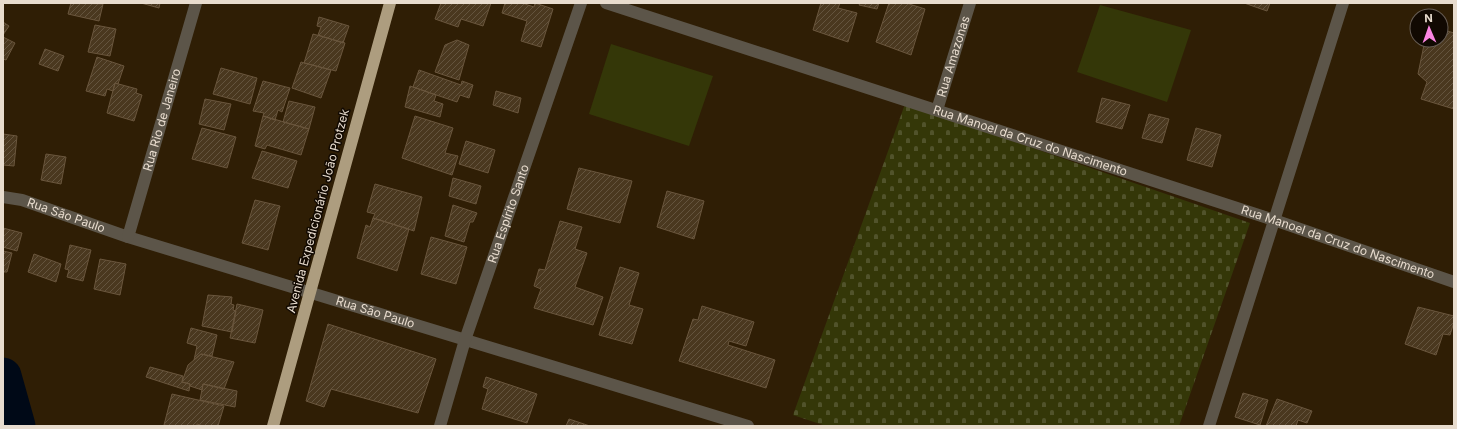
<svg xmlns="http://www.w3.org/2000/svg" width="1457" height="429" font-family="Inter,sans-serif">
<style>
.cemetery{fill:url(#cemetery-stones)}
.park{fill:#343708}
.lines{fill:none;stroke-linecap:round;stroke-linejoin:round}
.river{stroke:#000917;stroke-width:37}
.building{fill:url(#building-hatch);stroke:#6a563d}
.minor{stroke:#5c5549;stroke-width:12}
.highway{stroke:#ad9d7f;stroke-width:12}
.labels{text-anchor:middle;stroke-width:3;stroke-linejoin:round;paint-order:stroke}
.street-label{font-size:12px;fill:#e8dcce;stroke:#110902}
</style>
<defs>
<pattern id="cemetery-stones" width="16" height="16" patternUnits="userSpaceOnUse"><rect width="16" height="16" fill="#343708"/><path d="M2 7V4a2 2 0 0 1 4 0v3zM10 15v-3a2 2 0 0 1 4 0v3z" fill="#51532b"/></pattern>
<pattern id="building-hatch" width="6" height="6" patternUnits="userSpaceOnUse"><rect width="6" height="6" fill="#4a381f"/><path d="M-1 1l2-2M0 6l6-6M5 7l2-2" fill="none" stroke="#64543e"/></pattern>
</defs>
<rect width="100%" height="100%" fill="#2f1e05"/>
<path class="cemetery" d="M905,104L1250,223L1179,426H826L793,415Z"/>
<path class="park" d="M1100,5L1191,30L1167,102L1077,72Z
M611,44L713,76L689,146L589,114Z"/>
<g class="lines">
<path class="river" d="M3,376L17,426"/>
</g>
<path class="building" d="M71,3L103,4L99,21L68,14Z
M141,3H160L159,8Z
M441,3H491L483,26L461,19L458,27L435,19Z
M505,3H522L534,7L535,3L553,9L541,47L521,41L527,21L502,13Z
M821,3H840L838,8L857,13L848,42L813,30Z
M860,3H879L877,9L859,5Z
M889,3H906L925,9L911,55L876,42Z
M1244,3H1270L1267,11Z
M319,17L349,26L343,43L318,35L321,27L317,26Z
M3,22L9,26L3,35Z
M95,25L116,29L110,56L88,52Z
M1444,30L1454,33V109L1421,99L1427,82L1418,74L1424,45L1439,42Z
M313,34L345,43L336,71L304,63Z
M3,37L15,43L6,60L3,59Z
M457,40L469,45L459,80L435,72L445,45Z
M45,49L64,56L58,71L39,64Z
M97,57L124,66L118,84L115,83L113,91L107,89L105,96L86,91Z
M301,62L331,70L321,98L292,88Z
M221,68L257,78L250,104L213,94Z
M419,70L461,85L462,81L473,85L469,98L460,95L457,102L413,87Z
M263,81L290,88L282,112L278,110L275,120L263,116L264,113L253,111Z
M115,83L137,89L136,93L142,95L134,121L107,113Z
M410,86L436,95L434,101L443,104L440,117L405,107Z
M496,91L521,98L518,113L493,105Z
M1102,98L1130,105L1122,129L1096,122Z
M205,99L231,104L224,130L199,124Z
M289,101L315,107L309,129L283,122Z
M1149,114L1169,119L1162,143L1142,138Z
M263,116L309,129L301,155L267,145L265,149L255,146Z
M415,116L453,128L445,153L458,156L452,175L402,158Z
M202,128L236,137L227,168L192,159Z
M1196,128L1221,135L1212,167L1187,160Z
M3,134L17,136L14,166L3,165Z
M466,141L495,150L488,173L459,164Z
M262,151L297,161L288,188L252,178Z
M46,154L66,157L61,184L41,180Z
M579,168L632,181L620,223L567,209Z
M453,178L481,186L476,204L449,196Z
M375,184L422,197L414,231L373,218L375,214L367,212Z
M667,191L704,201L694,239L657,227Z
M255,200L280,206L268,250L242,243Z
M453,205L477,213L473,222H470L464,242L445,236Z
M373,218L409,229L397,271L357,258L366,225L370,227Z
M560,221L582,227L575,249L587,253L575,287L603,297L593,325L534,308L541,289L534,286L539,269L545,270Z
M3,228L22,233L17,251L3,247Z
M431,237L467,247L456,284L421,274Z
M70,245L91,250L83,281L67,277L69,270L65,269Z
M3,251L12,253L7,272H3Z
M34,254L61,264L56,282L28,272Z
M100,259L126,264L120,295L94,289Z
M620,267L639,273L629,305L643,309L632,344L599,335Z
M208,295L232,297L231,304L234,305L233,310L236,311L232,332L202,326Z
M237,304L263,310L255,343L230,338Z
M702,306L754,322L746,346L729,341L728,345L775,360L766,388L679,361L693,319L698,320Z
M1418,307L1454,316V322L1450,335L1443,334L1436,355L1405,344Z
M328,324L436,359L418,413L331,389L324,407L306,401Z
M191,328L217,335L212,356L201,354L194,360L197,346L187,343Z
M201,354L234,362L224,389L203,384L202,390L190,386V384L182,382L188,365Z
M150,367L183,376L182,382L190,384L189,391L146,377Z
M486,377L537,394L527,423L482,409L488,389L483,387Z
M203,384L237,391L235,407L200,400Z
M1243,393L1268,400L1260,425L1235,417Z
M172,394L224,406L218,426H203L197,424V426H170L164,425Z
M1277,399L1312,411L1307,423L1298,420L1296,426H1266Z
M569,419L590,426H566Z"/>
<g class="lines">
<g class="minor">
<path id="s1" d="M606,3L1274,220L1454,282"/>
<path id="s2" d="M937,110L970,3"/>
<path id="s3" d="M3,197L22,200L128,237L748,426"/>
<path id="s4" d="M128,237L196,3"/>
<path id="s5" d="M440,426L465,340L581,3"/>
<path d="M1209,426L1343,3"/>
</g>
<path class="highway" d="M273,426L390,3"/>
</g>
<g class="labels">
<g class="street-label">
<text dy="4" stroke="none"><textPath href="#s2" startOffset="56">Rua Amazonas</textPath></text>
<text dy="4" stroke="none"><textPath href="#s4" startOffset="122">Rua Rio de Janeiro</textPath></text>
<text dy="4" stroke="none"><textPath href="#s1" startOffset="446">Rua Manoel da Cruz do Nascimento</textPath></text>
<text transform="translate(318 211) rotate(-75)" y="4">Avenida Expedicionário João Protzek</text>
<text dy="4" stroke="none"><textPath href="#s5" startOffset="223">Rua Espírito Santo</textPath></text>
<text dy="4" stroke="none"><textPath href="#s3" startOffset="66">Rua São Paulo</textPath></text>
<text dy="4" stroke="none"><textPath href="#s1" startOffset="770">Rua Manoel da Cruz do Nascimento</textPath></text>
<text dy="4" stroke="none"><textPath href="#s3" startOffset="390">Rua São Paulo</textPath></text>
</g>
</g>
<rect width="1457" height="429" fill="none" stroke="#e8dcce" stroke-width="8"/>
<g transform="translate(1429 28) rotate(358)"><circle r="19" fill="#110902" stroke="#675d54"/>
<path d="M0-3L7 15L0 10L-7 15Z" fill="#fc86e3"/>
<text y="-6" font-size="11" font-weight="bold" text-anchor="middle" fill="#e8dcce">N</text>
</g>
</svg>
